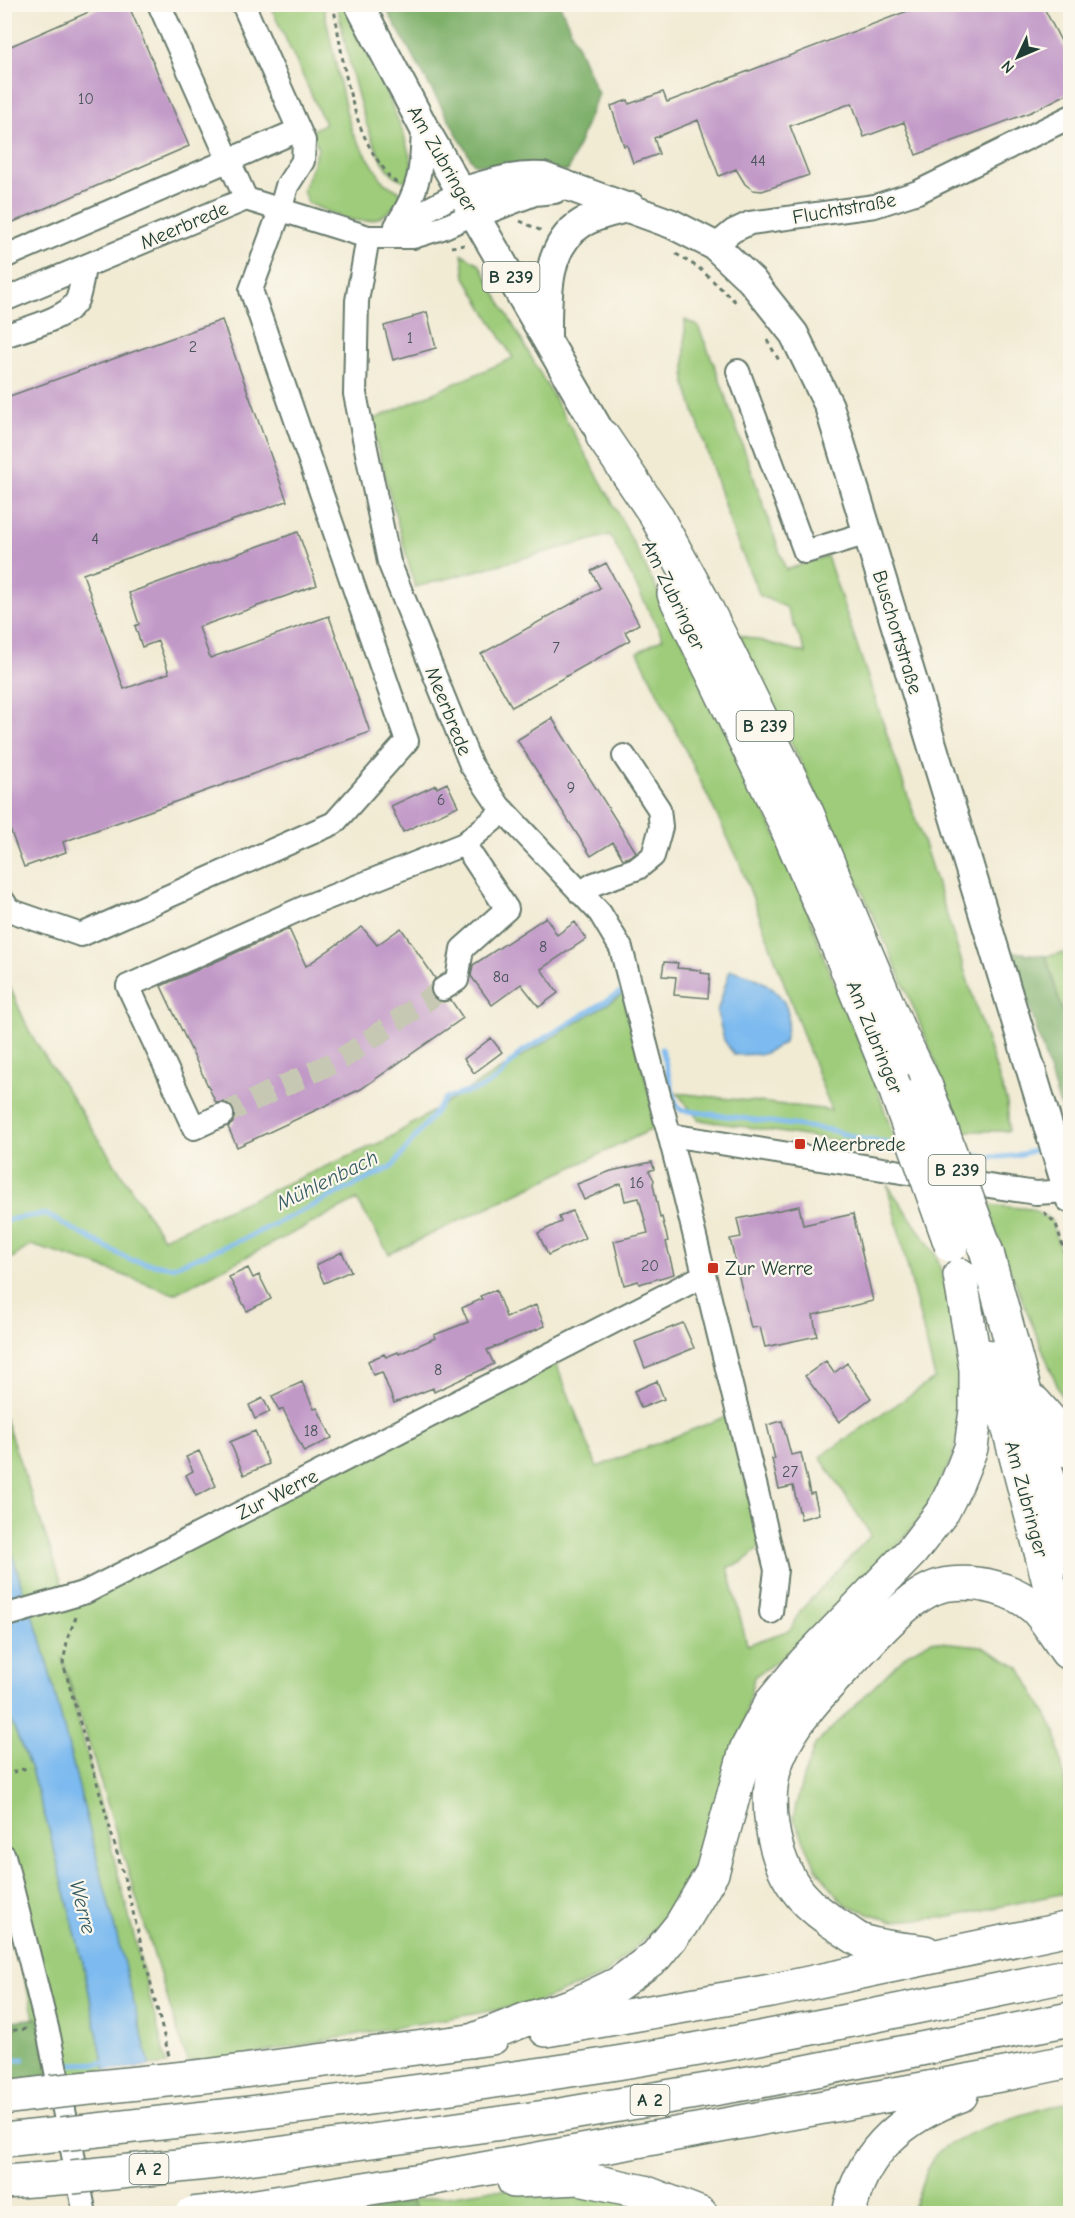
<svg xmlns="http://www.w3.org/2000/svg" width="1075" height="2218" font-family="'Comic Neue',sans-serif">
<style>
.green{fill:#9ecc7a;stroke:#5e8457;stroke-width:1.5}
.forest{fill:#7eb06a;stroke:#4e764f;stroke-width:1.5}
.water{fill:#7bbaef;stroke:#4d7c92;stroke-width:1.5}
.pier{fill:#f1ebd4}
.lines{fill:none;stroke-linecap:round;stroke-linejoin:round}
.stream{stroke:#7bbaef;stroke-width:5}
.building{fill:#c199c7}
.minor-tunnel{stroke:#c7c8b4;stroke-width:22;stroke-dasharray:22 11;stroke-linecap:butt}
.minor-casing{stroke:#687a6c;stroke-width:26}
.major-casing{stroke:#687a6c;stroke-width:32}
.highway-casing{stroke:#687a6c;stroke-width:36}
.path{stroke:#687a6c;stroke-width:3;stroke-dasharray:4.5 4.5;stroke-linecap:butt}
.minor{stroke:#fff;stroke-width:22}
.major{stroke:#fff;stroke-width:28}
.highway{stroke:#fff;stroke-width:33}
.highway-bridge-casing{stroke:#687a6c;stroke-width:36;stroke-linecap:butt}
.highway-bridge{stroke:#fff;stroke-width:33}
.poi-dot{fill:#c8321e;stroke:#fbf7ec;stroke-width:2}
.labels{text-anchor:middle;stroke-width:4.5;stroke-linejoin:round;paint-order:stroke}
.number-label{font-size:16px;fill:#485459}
.shield{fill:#fbf7ec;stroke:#61756b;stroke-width:1.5}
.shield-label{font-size:18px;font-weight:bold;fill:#1f3d34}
.street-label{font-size:20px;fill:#1f3d34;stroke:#fbf7ec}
.poi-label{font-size:20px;fill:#1f3d34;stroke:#fbf7ec;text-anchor:start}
.water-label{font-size:21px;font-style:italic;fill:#365c63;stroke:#fbf7ec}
</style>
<rect width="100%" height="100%" fill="#fbf7ec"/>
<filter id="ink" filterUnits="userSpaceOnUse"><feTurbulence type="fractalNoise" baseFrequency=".0167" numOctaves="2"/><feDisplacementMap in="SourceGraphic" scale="12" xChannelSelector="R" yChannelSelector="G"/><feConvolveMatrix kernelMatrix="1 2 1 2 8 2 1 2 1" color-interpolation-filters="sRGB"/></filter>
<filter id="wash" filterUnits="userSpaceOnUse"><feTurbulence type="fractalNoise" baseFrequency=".008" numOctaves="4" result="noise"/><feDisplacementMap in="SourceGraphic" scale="24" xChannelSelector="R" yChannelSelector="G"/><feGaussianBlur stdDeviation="1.35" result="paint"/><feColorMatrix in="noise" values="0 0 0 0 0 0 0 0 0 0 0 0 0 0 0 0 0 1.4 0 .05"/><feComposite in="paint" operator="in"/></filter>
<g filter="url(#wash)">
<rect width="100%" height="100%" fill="#f1ebd4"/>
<path class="green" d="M270,5H323L346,111L353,134L384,183L404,194C375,237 347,220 308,203L303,191L318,149L312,130L325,124Z
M337,5H344L388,96L403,132L412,163L409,182C405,181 399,179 396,177C366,156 345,42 337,5Z
M462,254L479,264L614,505L694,663L796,878L827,966L873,1076L898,1150L699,1120L677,1093L831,1110L739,861L638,652L663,638L610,535L415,587L370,421L513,358L465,277Z
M685,320L698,326L716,369L786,570L827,556L924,844L1007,1103L1009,1131H961C901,960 817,798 739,635L806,653L786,607L760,596L733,532L685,383Z
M1070,952V1037L1046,956Z
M4,974L31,1035L163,1238L386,1140L625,993L657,1127L389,1254L357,1200L174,1294L96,1265L31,1245L5,1263Z
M887,1184L936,1255L949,1296L962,1381L959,1429L952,1458L925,1511L903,1540L803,1643L754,1677L742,1733L702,1861L666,1919L605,1975L535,2003L337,2038L246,2056L187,2062L62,1657L167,2064L150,2066L40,1635L25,1598L5,1526L4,1416L64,1589L554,1358L597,1467L730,1415L761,1547L741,1563L728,1567L747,1645L790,1630L801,1610L871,1535L820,1457L935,1378Z
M988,1205L1031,1209L1051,1220L1070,1282V1412L1066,1407L1005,1258Z
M931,1641L981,1646L1020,1668L1056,1732L1070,1815V1892L950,1917L891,1921L844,1904L817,1869L793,1817L803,1778L815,1745L907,1654Z
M4,1704L30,1767L50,1833L83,1963L105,2071L48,2077L5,1894Z
M1070,2101V2213H911C918,2198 925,2170 934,2157C950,2133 1041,2109 1070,2101Z
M550,2189L618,2198L667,2213L418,2214L411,2201L487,2190Z"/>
<path class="forest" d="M384,5H560L598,94L568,171L474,164Z
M1013,952L1046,956L1070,1037V1139Z
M39,2018L48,2077L5,2083L4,2022Z
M411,2201L418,2213H326Z"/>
<path class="water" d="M730,970C753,974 784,989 788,1014C789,1023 785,1034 784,1043L763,1054L734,1055L724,1040L717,1012Z
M4,1526L25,1598L40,1635L150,2066L105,2071L83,1963L50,1833L30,1767L4,1704Z"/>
<path class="pier" d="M153,2066L191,2214H138L102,2071Z"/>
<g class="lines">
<path class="stream" d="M662,1049L676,1105L681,1110L830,1130L861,1139L902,1145
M962,1154C996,1159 1014,1159 1047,1146
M4,1223L11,1219L45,1214L130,1260L172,1267L246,1238L392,1167L446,1098L482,1088L499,1077L520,1053L621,992
M4,2061L24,2059
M68,2064L108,2063"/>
</g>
<g id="blocks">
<path class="building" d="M107,4H128L189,146L4,226V49Z
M926,4H1042L1071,61V92L1031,112L916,155L904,122L864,137L852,103L790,126L809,175L762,191L753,190L745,184L736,169L719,176L698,120L654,138L659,154L633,163L627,145L624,146L611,106L628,100L629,104L663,92L667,102Z
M427,312L436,348L393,360L384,326L413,318V316Z
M222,320L287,501L83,574L124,689L169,673L158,641L142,647L135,626L139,624L129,593L298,532L317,585L199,627L210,658L329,616L370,732L63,842L66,852L24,867L4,813V398Z
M606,563L639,624L625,632L630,640L512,707L481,654L600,588L591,571Z
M552,718L636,852L631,856L623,859L613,842L591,856L517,740Z
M447,783L458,806L403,832L391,806L436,785L437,788Z
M546,917L557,935L575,922L586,939L541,969L558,993L539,1007L521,984L492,1005L471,976L473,965Z
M362,927L377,945L401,928L435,978L430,989L432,997L443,1002L451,1000L463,1018L361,1089L237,1147L228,1127L233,1123L235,1117L234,1109L224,1102L216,1103L161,986L289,929L306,966Z
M664,962L678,963L677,968L701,970V973L710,974L708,998L674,995L676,977L662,976Z
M491,1038L502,1052L474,1073L464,1059Z
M652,1162L654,1169L649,1171L654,1180L653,1184L660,1218L662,1217L668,1241L666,1242L674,1274L639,1284L638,1281L624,1285L614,1241L648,1233L639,1198L625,1201L621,1183L584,1200L577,1184L611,1171Z
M799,1206L803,1225L853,1214L873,1301L813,1315L817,1336L765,1347L760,1327L751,1328L730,1239L741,1237L737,1219Z
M572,1211L585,1238L548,1255L538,1233L561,1222L559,1217Z
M342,1252L351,1271L324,1283L316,1265Z
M248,1268L253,1278L259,1275L271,1299L247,1311L229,1277Z
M496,1290L506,1317L536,1305L545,1326L487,1350L494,1364L434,1392L433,1388L394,1403L382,1372L373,1375L368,1361L384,1354L386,1357L398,1352L399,1354L435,1338L434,1335L468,1322L462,1308L482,1299L480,1296Z
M683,1323L694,1348L645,1368L635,1342Z
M826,1361L834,1373L847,1363L871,1398L839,1422L805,1376Z
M657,1381L664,1399L641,1408L634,1391Z
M302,1382L314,1409L317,1408L332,1438L304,1452L283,1409L279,1411L272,1396Z
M263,1398L270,1412L255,1419L249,1405Z
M782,1421L791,1455L801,1453L810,1494L814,1493L819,1514L801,1519L793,1486L779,1489L772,1459H775L767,1425Z
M255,1431L269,1464L244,1475L230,1442Z
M199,1451L216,1486L196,1496L186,1475L193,1471L186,1457Z"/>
</g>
</g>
<g filter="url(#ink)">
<use href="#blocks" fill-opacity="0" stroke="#687a6c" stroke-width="1.5"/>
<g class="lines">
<path class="minor-tunnel" d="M222,1115L343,1058L443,989"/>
<g class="minor-casing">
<path id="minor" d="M159,4L246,199
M396,226C420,189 422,169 423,126
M396,226L461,192
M368,237L357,301L355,394L389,562L471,765L499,806L600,913L621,948L685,1196L776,1570L771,1612
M715,246L733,231L750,223L875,206L918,192L1070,117
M4,257L299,130
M4,300L246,199L368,237H413L442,228L474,214
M4,336C23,329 68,319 77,300C81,291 82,277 84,267
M738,371L805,552L868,533
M464,844L504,811
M580,893L594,884L638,868L653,856L661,827L659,809L624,756
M4,902L9,910L81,935L334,823L407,741L251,290L280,211L287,186L303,161L304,141L243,4
M222,1115L194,1128L128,986L305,907L464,844L507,909L462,949L457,980L443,989
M670,1135L989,1186L1036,1193L1068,1191
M4,1616L86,1592L703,1276
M4,1856L49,2036L85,2214"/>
</g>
<g class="major-casing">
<path id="major" d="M359,4L423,126L603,437
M461,192C489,184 513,175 543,177L672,224L715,246L752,281L794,334L829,406L1070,1198
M474,214L534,191L554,189
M547,340C547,301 544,246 582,223C597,214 615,211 631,207"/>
</g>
<g class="highway-casing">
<path id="highway" d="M603,437L655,514L701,598L743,682L805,808L898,1029L926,1087
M674,594L782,817L830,927L892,1080
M987,1253L1070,1558
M986,1356L1006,1418L1063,1636
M1034,1402L1056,1427L1070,1451
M925,1952C904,1949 881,1948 862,1941C855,1938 849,1933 843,1929C827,1919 813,1909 801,1895C771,1860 761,1795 780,1753C798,1712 834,1680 864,1647C884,1626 919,1586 950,1584C979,1581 1012,1588 1035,1608C1047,1620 1057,1638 1067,1652
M546,2030L771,1991L1070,1928
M471,2041L527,2019L574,2005L618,1984L656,1956L681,1925L712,1873L746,1750L771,1703L804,1663L912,1551L943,1511L957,1483L971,1448L976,1410V1369L960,1275
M205,2076L492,2038
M4,2098L51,2092
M215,2117C343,2102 470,2085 598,2066C756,2041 913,2008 1070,1975
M4,2140L61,2134
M226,2161L560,2115L766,2080L1070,2019
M514,2181L579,2178L644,2192L701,2214
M4,2182L72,2177
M237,2209L434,2178L1027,2070L1070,2061
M849,2214C861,2151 904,2116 961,2095"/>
</g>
<path class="path" d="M333,4C344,60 348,123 384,169C388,175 390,180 397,182
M520,221L544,232
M451,247L465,245
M676,254L699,268L738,304
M767,340L780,362
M1044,1212L1056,1224L1070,1269
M76,1617L68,1637L63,1663L127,1888L169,2056
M4,1775L30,1767
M4,2031L27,2029"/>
<use href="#minor" class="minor"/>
<use href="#major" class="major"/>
<use href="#highway" class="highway"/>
<g class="highway-bridge-casing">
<path id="highway-bridge" d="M892,1080L951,1245
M926,1087L987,1253
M51,2092L205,2076
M61,2134L215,2117
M72,2177L226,2161
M192,2214L237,2209"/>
</g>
<use href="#highway-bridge" class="highway-bridge"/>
</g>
</g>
<g class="poi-dot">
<rect x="794" y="1138" width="12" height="12" rx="3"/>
<rect x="707" y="1262" width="12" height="12" rx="3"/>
</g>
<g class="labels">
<g class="number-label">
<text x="86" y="104">10</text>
<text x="758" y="166">44</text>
<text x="410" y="343">1</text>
<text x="193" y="352">2</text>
<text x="95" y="544">4</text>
<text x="556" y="653">7</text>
<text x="571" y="793">9</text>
<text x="441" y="805">6</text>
<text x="543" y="952">8</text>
<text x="501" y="982">8a</text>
<text x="637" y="1188">16</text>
<text x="650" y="1271">20</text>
<text x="438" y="1375">8</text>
<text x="311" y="1436">18</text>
<text x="790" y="1477">27</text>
</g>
<g class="shield">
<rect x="482.5" y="262" width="57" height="30" rx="4.5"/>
<rect x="736.5" y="711" width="57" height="30" rx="4.5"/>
<rect x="928.5" y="1155" width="57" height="30" rx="4.5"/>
<rect x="630.5" y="2085" width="39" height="30" rx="4.5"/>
<rect x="129.5" y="2154" width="39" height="30" rx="4.5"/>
</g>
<g class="shield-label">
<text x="511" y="283">B 239</text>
<text x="765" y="732">B 239</text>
<text x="957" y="1176">B 239</text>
<text x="650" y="2106">A 2</text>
<text x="149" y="2175">A 2</text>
</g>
<g class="street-label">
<text transform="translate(443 159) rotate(60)" y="7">Am Zubringer</text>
<text transform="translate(844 208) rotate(-10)" y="7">Fluchtstraße</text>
<text transform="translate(184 225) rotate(-23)" y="7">Meerbrede</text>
<text transform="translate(674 595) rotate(64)" y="7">Am Zubringer</text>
<text transform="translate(898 632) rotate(73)" y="7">Buschortstraße</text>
<text transform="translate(449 711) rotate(68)" y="7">Meerbrede</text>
<text transform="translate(875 1037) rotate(68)" y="7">Am Zubringer</text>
<text transform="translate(277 1494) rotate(-27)" y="7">Zur Werre</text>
<text transform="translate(1027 1499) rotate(75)" y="7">Am Zubringer</text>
</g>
<g class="poi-label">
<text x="812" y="1151">Meerbrede</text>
<text x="725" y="1275">Zur Werre</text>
</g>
<g class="water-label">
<text transform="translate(327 1180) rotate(-26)" y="7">Mühlenbach</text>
<text transform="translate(83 1907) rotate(76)" y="7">Werre</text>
</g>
</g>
<rect width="1075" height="2218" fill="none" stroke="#fbf7ec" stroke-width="24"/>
<g transform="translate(1018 57) rotate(226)" stroke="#fbf7ec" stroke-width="4.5" paint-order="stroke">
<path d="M0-4.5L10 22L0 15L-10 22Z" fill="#1f3d34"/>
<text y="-9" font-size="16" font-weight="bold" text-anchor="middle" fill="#1f3d34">N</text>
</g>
</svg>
